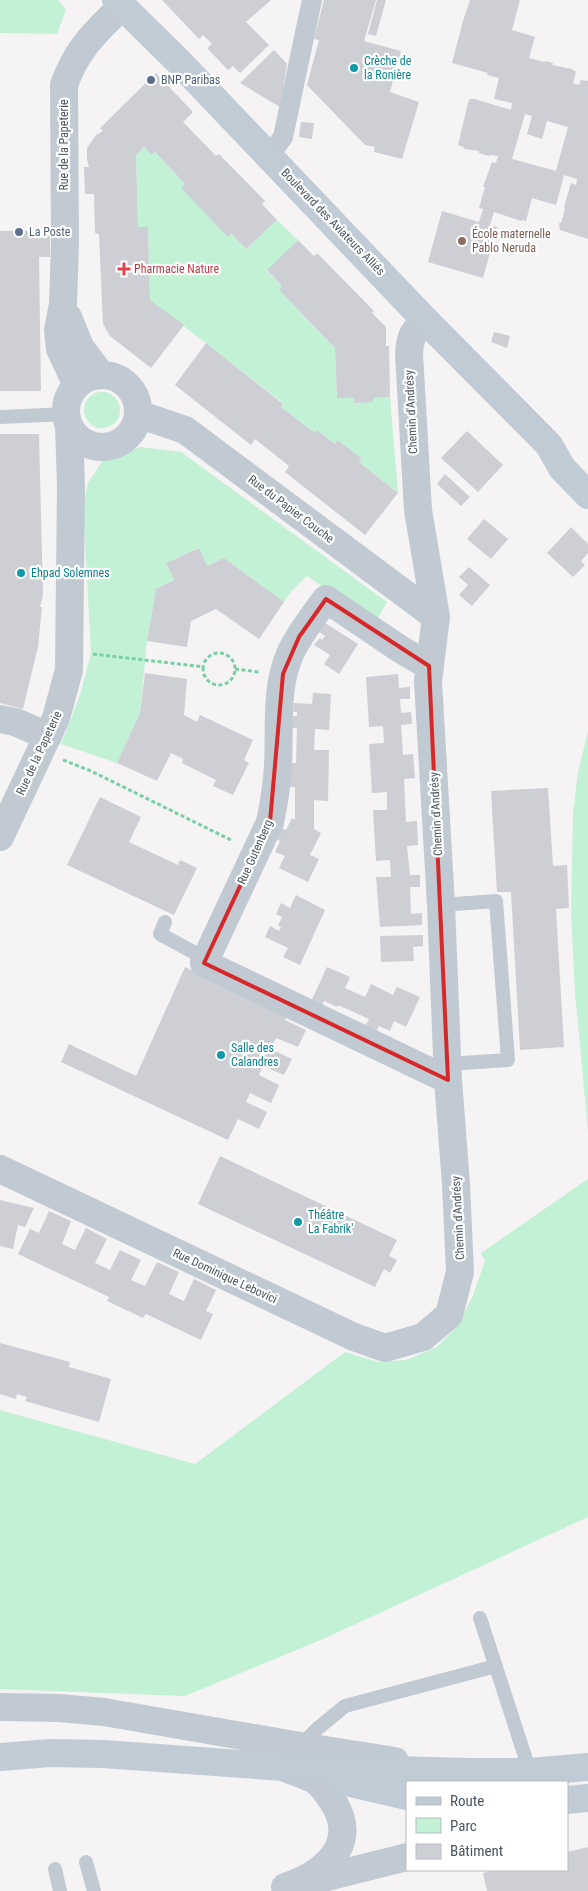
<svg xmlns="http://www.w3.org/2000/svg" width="588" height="1891" font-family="'Roboto Condensed',sans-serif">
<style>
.green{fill:#c3f1d5}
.building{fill:#cdcfd5;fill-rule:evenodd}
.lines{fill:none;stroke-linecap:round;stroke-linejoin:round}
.path{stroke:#7ad0a6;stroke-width:3;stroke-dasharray:4 2.5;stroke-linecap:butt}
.service{stroke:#c1cad2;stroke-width:14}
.pedestrian{stroke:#c1cad2;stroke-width:20}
.minor{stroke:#c1cad2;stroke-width:28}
.secondary{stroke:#c1cbd6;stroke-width:28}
.marked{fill:none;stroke:#d62828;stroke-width:4;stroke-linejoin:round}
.culture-dot{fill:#0f9aa8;stroke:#fff;stroke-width:2}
.service-dot{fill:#5c6f8a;stroke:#fff;stroke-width:2}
.education-dot{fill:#8d6e63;stroke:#fff;stroke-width:2}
.health-dot{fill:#e0444e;stroke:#fff;stroke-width:2}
.labels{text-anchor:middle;stroke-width:4.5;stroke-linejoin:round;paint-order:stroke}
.culture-label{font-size:12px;fill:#0d838f;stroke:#fff;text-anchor:start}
.service-label{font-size:12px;fill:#4e5e75;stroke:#fff;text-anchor:start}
.street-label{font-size:12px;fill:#4a5661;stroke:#fff}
.education-label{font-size:12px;fill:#785e54;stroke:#fff;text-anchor:start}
.health-label{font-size:12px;fill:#be3a42;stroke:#fff;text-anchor:start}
</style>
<rect width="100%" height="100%" fill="#f5f3f3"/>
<path class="green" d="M0,0H58L66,10L57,34L0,33Z
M144,147L151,155L155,152L185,184L228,236L231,233L246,249L277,220L298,240L267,271L282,286L279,290L335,348L337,398H354V403L373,398L390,397L398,493L359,462L362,459L338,440L335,444L317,430L315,433L281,407L283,403L150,300L148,227H138L136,155Z
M84 410a18 18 0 1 1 36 0a18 18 0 1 1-36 0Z
M141,447L181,452L387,602L375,623L307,576L290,593L284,602L224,558L207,566L198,548L166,563L174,580L156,589L147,641L140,713L117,763L61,744L79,698L91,654L83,506L88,483L103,460Z
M588,732V1131L575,992L571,912L573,813L578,772Z
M588,1179V1517L323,1639L185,1696L0,1689V1410L195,1464L345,1352L378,1362L406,1360L437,1347L458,1325L472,1298L485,1261L481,1253Z"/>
<path class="building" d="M162,0H271L246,22L269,45L240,73L233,66L228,70L207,48L212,44L203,35L199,39Z
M324,0H376L364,41L401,51L390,92L419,102L402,159L374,152L375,147L365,145L307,85L319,40L314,39Z
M377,0H386L376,36L368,34Z
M470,0H520L512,30L535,37L529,58L545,62L546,61L553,63L552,65L572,69L576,72L573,83L579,85L581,80L588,81V239L560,230L559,223H561L565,209L564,207L571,183L576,185L577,179L564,175L556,205L532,198L526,221L522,220L521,221L494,212L490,225L497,227L483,278L428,262L442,211L479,222L483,209L479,208L485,187H483L492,162L496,163L498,156L490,155L489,156L479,153V151L465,149L463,148L464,147L458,145L468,103L470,99H475L511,110L512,103L494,99L499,78L487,75L488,73L452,63L463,21ZM525,114L532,116L527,134L542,139L547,121L568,127L556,171L512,159Z
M274,50L287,64L280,107L240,83Z
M156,73L193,112L183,122L216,156L219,154L265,201L262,204L277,220L246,249L231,233L228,237L181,188L185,184L155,152L151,155L144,147L136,155L138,227H148L150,300L184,325L151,368L110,336L103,324L99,234L95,233L94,194H85L84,167H89L87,159V148L96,135L103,131L100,128Z
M301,122L314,123L312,139L299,137Z
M50,230V257H39L41,391H0V231Z
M298,240L314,256L317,253L374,311L372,313L386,327V346H389L390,397L373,398V402L354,403V398H337L335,348L279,290L282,286L267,270Z
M494,332L510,336L507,348L491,342Z
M206,343L283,404L281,407L315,433L317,430L335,444L338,440L362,459L359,462L398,493L365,535L285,472L289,466L255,439L251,445L175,385Z
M467,431L503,465L478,492L441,458Z
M0,434H39L43,595L40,607H42L38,647L23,709L0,703Z
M445,474L470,497L461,506L437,484Z
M484,519L508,539L491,559L467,539Z
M571,527L588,544V553L581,561L585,565L573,577L547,553Z
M199,548L207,566L224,558L284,602L259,639L216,609L191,621L187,647L147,641L156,589L174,580L166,563Z
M469,567L490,585L472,606L459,595L468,585L459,577Z
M322,621L358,644L339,674L324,664L330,655L314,645L320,638L322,640L325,636L316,630Z
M145,673L187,679L184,715L197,722L200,715L253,740L244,760L249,763L233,795L213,786L216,780L182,763L183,759L171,753L157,781L117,763L140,713Z
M398,674L399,688L410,687V699H400L401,713L411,712L412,724L401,725L403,755L413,754L415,778L404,779L406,822L417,821L418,845L407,846L410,875H420V887H410L411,914L422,913V925L380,927L376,877H391L390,860L376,861L373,810H387V792L372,793L369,744L384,743L383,726L369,727L366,677Z
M313,693L331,694L329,730L315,729L314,750H329L328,801L314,800V829L321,833L310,855L319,859L308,882L279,868L285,856L275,852L280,841L272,837L277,826L286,830L292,818L295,820V787H285V763H296L297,728L286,727L287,716H297V712H293L294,703L312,704Z
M548,788L553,866L567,865L569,908L556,909L564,1047L520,1050L511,892H497L491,791Z
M100,797L141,817L129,842L178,865L180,860L197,868L174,915L67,865Z
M296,895L325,910L300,965L283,957L288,948L265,937L270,926L279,931L281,927L278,925L282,917L276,914L281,903L290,908Z
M423,935V946L413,947L414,961L381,962L380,936Z
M185,967L287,1015L285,1020L306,1030L298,1047L276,1038L271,1049L292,1059L284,1075L263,1066L259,1075L279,1085L271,1103L250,1093L246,1102L267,1112L259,1129L238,1119L228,1140L61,1062L69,1044L136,1076Z
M327,967L350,977L345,988L365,997L371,984L393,995L397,987L420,997L406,1027L394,1021L390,1031L379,1026L375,1033L364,1028L369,1019L338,1005L337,1007L324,1001L320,1011L309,1006Z
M220,1156L397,1240L389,1256L397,1260L390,1273L384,1269L375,1287L198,1204Z
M0,1200L34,1208L25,1227L18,1225L13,1249L0,1246Z
M49,1211L71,1221L62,1244L75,1250L86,1228L107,1239L95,1263L110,1270L120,1250L141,1260L131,1280L145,1286L157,1262L179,1272L169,1294L184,1301L194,1279L216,1290L206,1311L213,1314L201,1340L146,1314L143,1318L107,1301L109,1297L18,1254L30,1229L39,1233Z
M0,1343L70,1362L69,1367L111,1379L99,1422L25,1401L27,1397L17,1394L16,1399L0,1394Z
M588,1847V1891H487L483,1873L495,1870H567V1852Z"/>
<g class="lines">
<path class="path" d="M203 669a16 16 0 1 1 32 0a16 16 0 1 1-32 0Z
M93,654L204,667
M235,669L259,672
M63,760L91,771L233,841"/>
<path class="service" d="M0,417L67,414
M441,905L496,901L508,1060L448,1064
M165,922L160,934L206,959
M480,1618L530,1772
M300,1746L317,1729L345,1706L496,1666
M86,1862L94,1891
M55,1869L60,1891"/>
<path class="pedestrian" d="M269,156L283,137L312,0"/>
<path class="minor" d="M68,317L80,347L101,375
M66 411a36 36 0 1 1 72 0a36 36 0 1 1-72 0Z
M77,385L60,349L58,330L63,304L65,243L64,85C77,48 95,33 122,6
M138,414L185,430L436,617
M429,666L400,649L326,599C313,617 299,634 290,654C275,688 280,728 278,765C277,784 274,803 270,822L204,963L448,1080
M0,719L15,722L48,736
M0,837L56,718L69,670L71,486L69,425
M0,1169L354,1337L385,1348L423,1337L449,1315L460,1272L456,1184L448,1080L441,905L428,681L436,617L418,510L409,354C410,336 413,332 425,320
M0,1707L59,1708L104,1712L300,1746L395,1761
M283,1767C294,1772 306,1775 316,1781C324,1787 330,1797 335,1805C359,1847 321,1875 285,1887
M311,1881L407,1857"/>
<path class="secondary" d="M116,0L179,62L425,320L549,445L562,468L588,495
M0,1757L50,1753L103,1754L283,1767L469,1772H530L588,1767
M338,1780L407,1796
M567,1800L588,1798"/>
</g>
<path class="marked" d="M326,599L429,666L448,1080L204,963L270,822L283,674L299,637Z"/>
<g class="culture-dot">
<circle cx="354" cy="68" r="5"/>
<circle cx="21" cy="573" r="5"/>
<circle cx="221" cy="1055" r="5"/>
<circle cx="298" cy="1222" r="5"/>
</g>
<g class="service-dot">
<circle cx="151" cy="80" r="5"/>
<circle cx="19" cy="232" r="5"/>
</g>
<circle class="education-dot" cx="462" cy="241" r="5"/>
<path class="health-dot" d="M121.5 261.5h5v5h5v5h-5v5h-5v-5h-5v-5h5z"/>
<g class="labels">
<g class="culture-label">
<text x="364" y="65">Crèche de<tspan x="364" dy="14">la Ronière</tspan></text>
<text x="31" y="577">Ehpad Solemnes</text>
<text x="231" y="1052">Salle des<tspan x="231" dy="14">Calandres</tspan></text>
<text x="308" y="1219">Théâtre<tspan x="308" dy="14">La Fabrik'</tspan></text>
</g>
<g class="service-label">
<text x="161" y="84">BNP Paribas</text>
<text x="29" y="236">La Poste</text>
</g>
<g class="street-label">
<text transform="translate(64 145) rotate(-90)" y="4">Rue de la Papeterie</text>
<text transform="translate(333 222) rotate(46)" y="4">Boulevard des Aviateurs Alliés</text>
<text transform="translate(411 412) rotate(-93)" y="4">Chemin d'Andrésy</text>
<text transform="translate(291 509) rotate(37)" y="4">Rue du Papier Couche</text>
<text transform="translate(39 753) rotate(-65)" y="4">Rue de la Papeterie</text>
<text transform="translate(436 814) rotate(-93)" y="4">Chemin d'Andrésy</text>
<text transform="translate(255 852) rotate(-66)" y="4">Rue Gutenberg</text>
<text transform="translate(458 1218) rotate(-93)" y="4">Chemin d'Andrésy</text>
<text transform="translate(225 1276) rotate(25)" y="4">Rue Dominique Lebovici</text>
</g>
<g class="education-label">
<text x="472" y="238">École maternelle<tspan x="472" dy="14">Pablo Neruda</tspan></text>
</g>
<g class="health-label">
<text x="134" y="273">Pharmacie Nature</text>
</g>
</g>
<rect x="406" y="1781" width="162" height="90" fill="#ffffff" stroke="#b7bbc0"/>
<rect x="416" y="1797" width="25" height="8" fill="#c1cbd6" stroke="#b7bbc0"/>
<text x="450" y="1806" font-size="15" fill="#4a5661">Route</text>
<rect x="416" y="1818" width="25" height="15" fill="#c3f1d5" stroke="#b7bbc0"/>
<text x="450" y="1831" font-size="15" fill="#4a5661">Parc</text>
<rect x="416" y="1844" width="25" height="15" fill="#cdcfd5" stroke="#b7bbc0"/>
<text x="450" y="1856" font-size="15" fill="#4a5661">Bâtiment</text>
</svg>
